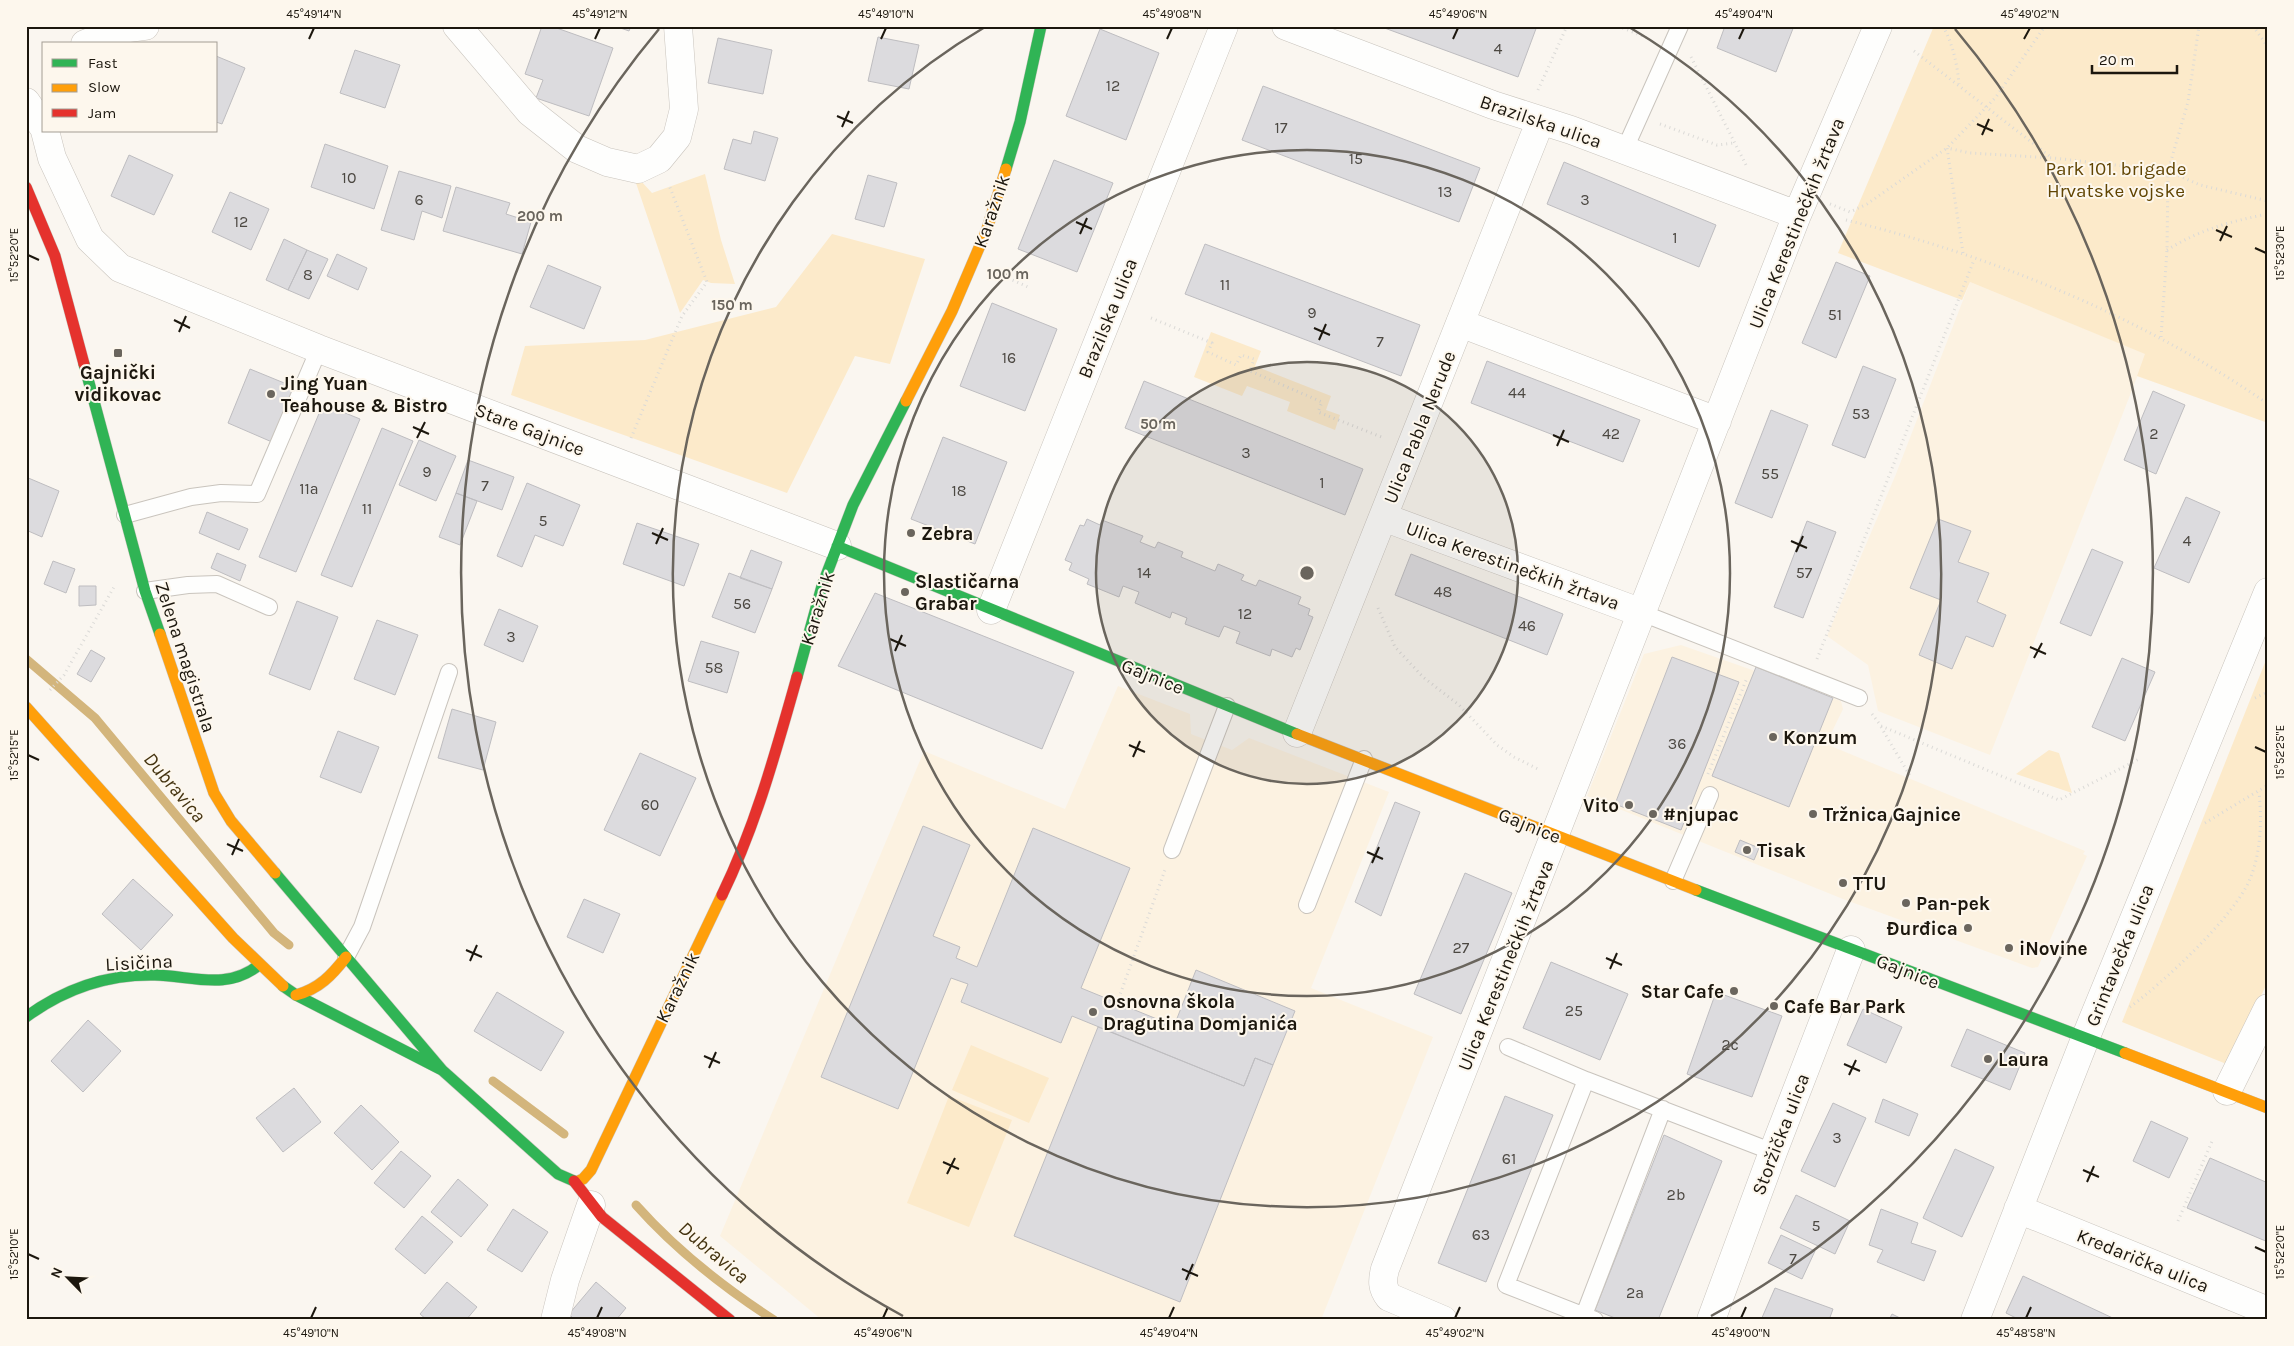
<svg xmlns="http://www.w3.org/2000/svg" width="2294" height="1346" font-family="Karla,sans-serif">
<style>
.built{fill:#fcf2e1}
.green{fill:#fceaca}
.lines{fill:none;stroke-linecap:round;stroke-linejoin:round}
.stream{stroke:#d3b57c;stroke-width:9}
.building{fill:#dcdbde;stroke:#bebdc0}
.lane-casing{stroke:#c9c4bd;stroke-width:18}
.street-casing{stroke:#c9c4bd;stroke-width:29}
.fast-casing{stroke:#c9c4bd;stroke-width:12}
.slow-casing{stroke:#c9c4bd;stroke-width:12}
.jam-casing{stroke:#c9c4bd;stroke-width:12}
.path{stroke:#dbdad7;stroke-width:3;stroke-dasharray:1 4;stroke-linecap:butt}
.lane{stroke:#fefefd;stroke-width:16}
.street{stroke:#fefefd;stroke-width:28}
.fast{stroke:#30b455;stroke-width:11}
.slow{stroke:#ff9f0a;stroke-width:11}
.jam{stroke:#e5322d;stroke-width:11}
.ticks{fill:none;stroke:#1c170e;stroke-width:2}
.ring{fill:none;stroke:#6a655d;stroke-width:2.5}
.poi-dot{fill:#6a655d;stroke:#fdf7ed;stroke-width:2}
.labels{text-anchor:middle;stroke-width:4;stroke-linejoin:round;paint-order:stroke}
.number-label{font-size:16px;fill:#4c4842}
.street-label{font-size:19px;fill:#1c170e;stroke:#fdf7ed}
.park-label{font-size:19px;fill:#614503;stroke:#fdf7ed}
.poi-label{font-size:19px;font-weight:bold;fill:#1c170e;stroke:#fdf7ed;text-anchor:start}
.water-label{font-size:20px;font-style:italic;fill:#443310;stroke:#fdf7ed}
.centre{fill:#6a655d;stroke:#fdf7ed;stroke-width:2.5}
.ring-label{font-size:15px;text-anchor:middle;font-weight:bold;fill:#6a655d;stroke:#fdf7ed;stroke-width:4;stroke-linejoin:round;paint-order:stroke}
.neatline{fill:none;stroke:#1c170e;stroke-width:2}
.ticks-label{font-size:12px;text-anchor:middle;fill:#1c170e}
</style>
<rect width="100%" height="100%" fill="#faf6f0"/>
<path class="built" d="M1970,282L2146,354L1990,755L1878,711L1868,665L1827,636L1896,474Z
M1681,645L1841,701L1843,709L1826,744L2085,851L2083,854L2087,856L2038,967L2032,968L1843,899L1587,796L1644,654Z
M1118,686L1190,714L1191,734L1232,750L1249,738L1389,792L1311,988L1433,1037L1321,1320H822L720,1236L924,751L1065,809Z"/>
<path class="green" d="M1934,26H2268V423L2137,376L2145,354L1970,282L1962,300L1838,253Z
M705,174L721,240L735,284L711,283L703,280L680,313L636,183L641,181L652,193Z
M832,234L925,259L890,364L855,356L787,493L511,395L525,346L645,340L776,307Z
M1211,332L1261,351L1255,366L1331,396L1326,410L1340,415L1335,430L1287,411L1290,402L1247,386L1242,396L1194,377Z
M2268,655V981L2229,1065L2122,1022Z
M2049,750L2059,753L2072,793L2016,774Z
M971,1045L1049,1078L1029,1123L952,1090Z
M949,1096L1012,1120L969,1227L907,1203Z"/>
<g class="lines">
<path class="stream" d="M26,659L95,718L274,933L289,945
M493,1081L564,1134
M636,1205C676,1250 723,1287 774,1320"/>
</g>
<path class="building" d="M542,26H551L613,48L589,116L536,98L543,80L525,74Z
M615,26H631L629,31Z
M1379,26H1537L1518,77Z
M1725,26H1794L1776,72L1717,48Z
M1100,29L1159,53L1126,140L1066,116Z
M878,37L919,45L909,89L868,81Z
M718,38L772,50L763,94L708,83Z
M355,50L400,65L385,108L340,93Z
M216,56L245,68L222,124L216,122Z
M1263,86L1480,168L1459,222L1242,140Z
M754,131L778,138L765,181L724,169L733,139L751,144Z
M325,144L388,166L374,209L311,187Z
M129,155L173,175L154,215L111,196Z
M1054,160L1113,183L1077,272L1018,249Z
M1564,162L1716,225L1699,267L1547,204Z
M399,171L451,186L442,218L422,211L414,240L381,230Z
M868,175L897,183L884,227L855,219Z
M456,187L510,203L506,214L531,222L522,254L443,231Z
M230,192L269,209L251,250L212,232Z
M284,239L307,250L288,290L266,280Z
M1205,244L1420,325L1401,376L1185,294Z
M307,250L328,259L309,299L288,290Z
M337,254L367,268L358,290L327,276Z
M1836,262L1870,276L1836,358L1802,343Z
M548,265L601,287L584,329L530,307Z
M992,303L1057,329L1025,411L960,386Z
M1487,361L1640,420L1623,462L1471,403Z
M1863,366L1896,379L1865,458L1832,445Z
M250,369L294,387L272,442L228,423Z
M1144,381L1363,469L1345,515L1125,428Z
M2153,391L2185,405L2156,474L2124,460Z
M323,404L360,419L296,572L259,557Z
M1771,410L1808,425L1772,518L1735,503Z
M382,428L413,441L352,587L321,575Z
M943,437L1007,462L975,544L911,519Z
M419,440L456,456L436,501L399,485Z
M468,460L514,477L502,510L456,493Z
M26,477L59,491L42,537L26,530Z
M527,483L580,505L563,546L535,535L522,567L497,556Z
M456,493L477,501L460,545L439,537Z
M2186,497L2220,512L2189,583L2154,568Z
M207,512L248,529L239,550L199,533Z
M1087,519L1100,525L1102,520L1143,536L1140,542L1155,548L1158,542L1183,552L1181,557L1215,571L1218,564L1244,575L1241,580L1256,586L1259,580L1301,597L1298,604L1310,609L1308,615L1313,617L1300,650L1296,648L1292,657L1272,649L1270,656L1236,643L1240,632L1224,626L1219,637L1185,624L1187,618L1172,612L1170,618L1135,603L1139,592L1123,586L1119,597L1087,584L1089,579L1069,570L1072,563L1065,560L1080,525L1084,526Z
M1938,519L1971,531L1958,562L1989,573L1977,602L2006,615L1993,647L1966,636L1952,669L1919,655L1941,600L1910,588Z
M1807,521L1836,532L1803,618L1774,607Z
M637,523L699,544L684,586L623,564Z
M2092,549L2123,562L2091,636L2060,623Z
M751,550L782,562L772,589L740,578Z
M217,553L246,565L240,581L211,568Z
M1411,554L1563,614L1547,655L1395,595Z
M53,561L75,569L66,593L44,584Z
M729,573L772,589L755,633L712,617Z
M79,586H96V605L79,606Z
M875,593L1074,672L1042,749L838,666Z
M297,601L338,617L310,690L269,674Z
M499,609L538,626L523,662L484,645Z
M377,620L418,635L395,695L354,679Z
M701,641L739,652L727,693L688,681Z
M91,650L105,658L91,682L77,674Z
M1672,657L1739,682L1681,830L1615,804Z
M2122,658L2155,672L2125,741L2092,727Z
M1756,667L1833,698L1789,807L1712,776Z
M452,709L496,722L483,770L438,758Z
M338,731L379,747L361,793L320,777Z
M640,753L696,778L660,856L604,830Z
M1395,802L1420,812L1381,916L1355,902Z
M923,826L970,845L933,936L960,947L956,958L977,967L1033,828L1130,868L1081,988L1174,1026L1196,970L1295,1011L1273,1065L1255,1058L1244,1086L1072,1016L1061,1043L961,1002L968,984L951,978L898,1109L821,1077Z
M1740,840L1759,848L1754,860L1735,852Z
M1465,873L1512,893L1461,1014L1414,994Z
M133,879L173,915L141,950L102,914Z
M584,899L620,914L603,953L567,937Z
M1551,962L1628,994L1600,1060L1523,1028Z
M497,992L564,1032L541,1071L474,1031Z
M1716,992L1782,1016L1752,1097L1687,1074Z
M1863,1009L1902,1027L1886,1063L1847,1045Z
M88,1020L121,1051L83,1092L51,1061Z
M1098,1027L1244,1086L1255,1058L1273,1065L1180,1302L1014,1236Z
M1967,1029L2025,1053L2010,1090L1951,1066Z
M294,1088L321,1122L283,1152L256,1118Z
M1505,1096L1553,1115L1486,1282L1438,1263Z
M1883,1099L1918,1114L1909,1136L1875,1122Z
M1833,1103L1866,1118L1835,1187L1801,1171Z
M361,1105L399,1142L372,1170L334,1133Z
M2151,1121L2188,1138L2169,1178L2133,1161Z
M1664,1135L1722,1161L1658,1320H1620L1595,1310Z
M1955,1149L1994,1167L1962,1237L1923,1218Z
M401,1151L431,1176L404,1208L374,1183Z
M2210,1158L2268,1183V1242L2187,1208Z
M458,1179L488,1205L461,1237L431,1212Z
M1796,1195L1850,1221L1835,1254L1780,1228Z
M513,1209L548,1232L522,1272L487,1250Z
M1881,1209L1918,1223L1911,1243L1936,1251L1924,1281L1877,1262L1883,1250L1869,1245Z
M422,1216L453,1242L425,1274L395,1249Z
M1781,1235L1815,1251L1802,1279L1768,1263Z
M2023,1276L2117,1320H2020L2006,1313Z
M447,1282L477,1307L466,1320H427L420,1314Z
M596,1282L626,1308L616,1320H575L569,1314Z
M1775,1288L1833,1309L1829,1320H1761Z
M1892,1314L1904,1320H1889Z"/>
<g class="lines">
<g class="lane-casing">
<path id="lane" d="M1624,151L1680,26
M125,515L191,497L221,493L257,494L319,349
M145,591L188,585L217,584L269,607
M1642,613L1859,698
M1172,850L1227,706
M1673,881L1710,795
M1307,905L1364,759
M346,957L362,927L373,895L449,672
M1508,1047L1586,1080L1773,1152
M1586,1080L1506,1285L1595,1320
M1584,1315L1663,1109"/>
</g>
<g class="street-casing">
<path id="street" d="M457,26L530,112L577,149L607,162L638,169L659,159L677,137L684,109L678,26
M1286,26L1493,105L1571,130L1797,215
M85,44L123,29L145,26
M26,102L44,128
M45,131L52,158L90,239L120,268L319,349L837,546
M1460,323L1717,421
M1383,517L1642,613
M991,610L1224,26
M1297,733L1540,122
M2227,1091L2268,1008
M2018,1209L2268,1311
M555,1320L565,1280L591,1205
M1443,1320L1389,1297C1382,1288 1382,1281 1385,1269L1797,215L1878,26
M1711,1320L1773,1152L1851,950
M1975,1320L2085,1039L2268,592"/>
</g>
<g class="fast-casing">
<path id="fast" d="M1006,169L1020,122L1041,26
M84,364L145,591L160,634
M837,546L1297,734
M797,677L822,586L853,505L906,401
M275,873L442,1070
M1696,890L2125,1053
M283,986L296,995L442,1070L558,1174L574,1181
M26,1017C64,989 107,974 155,975C192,976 227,991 259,965"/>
</g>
<g class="slow-casing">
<path id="slow" d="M906,401L952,311L987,229L1006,169
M160,634L214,793L231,821L275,873
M26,707L233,938L283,986
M1297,734L1696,890
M296,995C319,989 332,975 346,957
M2125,1053L2268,1108
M576,1182L583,1179L591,1170L722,895"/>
</g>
<g class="jam-casing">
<path id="jam" d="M26,187L55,256L84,364
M722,895C756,825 776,751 797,677
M574,1181L602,1217L730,1320"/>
</g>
<path class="path" d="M1618,26L1650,39
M1943,26C1953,45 1957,63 1959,84
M2253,26L2268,47
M1914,51L2052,158
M1691,57L1746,165
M1538,90L1567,26
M1660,124L1717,145L1734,143
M1830,204L1850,212L1867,204L1947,148L1996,97L2045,26
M1846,220C1993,256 2143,317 2268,404
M2167,250C2199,230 2231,221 2268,214
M1963,253L1947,148L1970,153L2053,158L2168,171L2200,185L2268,201
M999,274L1028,287
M1151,318L1212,343L1208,352L1236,365L1241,355L1254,359L1250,371L1322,402L1318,412L1384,438
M2161,337L2167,250L2168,171L2188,102L2199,26
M631,438L682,316L707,282L669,185
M1378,608L1395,647L1423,677L1459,705L1497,745L1514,757L1540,770
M1817,659L1974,260
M50,690L64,675L114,587
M2255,698L2268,692
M1872,714L1881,726L2059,800L2141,758
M1881,727L1910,776
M1708,774L1747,678
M2205,823L2268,785
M1117,1003L1165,870
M2130,1007C2164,982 2234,917 2250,879C2261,852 2262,821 2259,792
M2178,1221L2213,1139"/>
<use href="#lane" class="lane"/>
<use href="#street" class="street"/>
<use href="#fast" class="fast"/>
<use href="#slow" class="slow"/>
<use href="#jam" class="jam"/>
</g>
<path class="ticks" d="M309,39L314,28M595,39L600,28M881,39L886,28M1167,39L1172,28M1453,39L1458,28M1739,39L1744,28M2024,39L2030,28M837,116L853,123M1977,124L1993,131M842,127L849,111M1982,135L1989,119M1076,222L1092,229M2216,230L2232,237M1080,234L1087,218M2220,241L2227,226M2255,248L2266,253M28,255L39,260M174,320L190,328M1314,328L1330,335M179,332L186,316M1319,340L1326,324M413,427L429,434M1553,435L1569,442M417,438L425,422M1557,446L1564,430M652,533L668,540M1791,541L1807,548M656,544L663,528M1796,552L1803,536M890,639L906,646M2030,647L2046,654M895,651L902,635M2034,658L2042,643M1129,745L1145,752M2255,747L2266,752M28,755L39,760M1133,757L1140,741M227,844L243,851M1367,852L1383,859M232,855L239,839M1372,863L1379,847M466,950L482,957M1606,958L1622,965M470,961L477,945M1610,969L1617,953M704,1056L720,1063M1844,1064L1860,1071M709,1068L716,1052M1849,1075L1856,1060M943,1162L959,1169M2083,1170L2099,1177M947,1174L955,1158M2087,1182L2094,1166M2255,1247L2266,1252M28,1254L39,1259M1182,1269L1198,1276M1186,1280L1193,1264M311,1318L316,1307M597,1318L602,1307M883,1318L888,1307M1169,1318L1174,1307M1455,1318L1460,1307M1741,1318L1746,1307M2026,1318L2031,1307"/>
<circle cx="1307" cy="573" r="211" fill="#6a655d" fill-opacity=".12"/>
<g class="ring">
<circle cx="1307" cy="573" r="211"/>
<circle cx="1307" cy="573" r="423"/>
<path d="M1629 27A634 634 0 1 1 985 27"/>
<path d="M903 1316A846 846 0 0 1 659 29M1955 29A846 846 0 0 1 1711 1316"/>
</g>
<g class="poi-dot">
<rect x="113" y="348" width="10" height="10" rx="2.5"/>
<circle cx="271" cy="394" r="5"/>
<circle cx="911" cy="533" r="5"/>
<circle cx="905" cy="592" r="5"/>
<circle cx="1773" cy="737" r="5"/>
<circle cx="1629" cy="805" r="5"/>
<circle cx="1653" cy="814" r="5"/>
<circle cx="1813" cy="814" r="5"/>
<circle cx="1747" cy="850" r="5"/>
<circle cx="1843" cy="883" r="5"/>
<circle cx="1906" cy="903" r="5"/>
<circle cx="1968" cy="928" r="5"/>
<circle cx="2009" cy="948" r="5"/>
<circle cx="1734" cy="991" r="5"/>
<circle cx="1774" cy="1006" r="5"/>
<circle cx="1093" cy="1012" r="5"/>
<circle cx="1988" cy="1059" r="5"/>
</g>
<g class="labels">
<g class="number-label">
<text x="1498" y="54">4</text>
<text x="1113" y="91">12</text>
<text x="1281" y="133">17</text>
<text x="1356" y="164">15</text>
<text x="349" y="183">10</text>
<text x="1445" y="197">13</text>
<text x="419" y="205">6</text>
<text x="1585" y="205">3</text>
<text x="241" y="227">12</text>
<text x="1675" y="243">1</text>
<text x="308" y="280">8</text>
<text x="1225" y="290">11</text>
<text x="1312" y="318">9</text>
<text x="1835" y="320">51</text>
<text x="1380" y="347">7</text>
<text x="1009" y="363">16</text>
<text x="1517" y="398">44</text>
<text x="1861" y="419">53</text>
<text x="1611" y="439">42</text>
<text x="2154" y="439">2</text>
<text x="1246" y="458">3</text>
<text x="427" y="477">9</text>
<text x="1770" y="479">55</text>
<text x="1322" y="488">1</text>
<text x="485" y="491">7</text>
<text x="309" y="494">11a</text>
<text x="959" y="496">18</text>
<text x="367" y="514">11</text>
<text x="543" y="526">5</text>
<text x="2187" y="546">4</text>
<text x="1144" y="578">14</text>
<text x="1804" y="578">57</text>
<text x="1443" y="597">48</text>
<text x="742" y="609">56</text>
<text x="1245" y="619">12</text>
<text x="1527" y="631">46</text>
<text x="511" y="642">3</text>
<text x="714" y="673">58</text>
<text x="1677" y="749">36</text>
<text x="650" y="810">60</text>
<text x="1461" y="953">27</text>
<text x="1574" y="1016">25</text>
<text x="1730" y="1050">2c</text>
<text x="1837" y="1143">3</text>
<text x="1509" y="1164">61</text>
<text x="1676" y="1200">2b</text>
<text x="1816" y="1231">5</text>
<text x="1481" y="1240">63</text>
<text x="1793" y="1264">7</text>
<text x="1635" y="1298">2a</text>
</g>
<g class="street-label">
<text transform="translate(1541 121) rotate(19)" y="7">Brazilska ulica</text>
<text transform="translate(991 211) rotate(-71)" y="7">Karažnik</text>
<text transform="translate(1796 223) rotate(-68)" y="7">Ulica Kerestinečkih žrtava</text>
<text transform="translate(1107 318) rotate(-68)" y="7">Brazilska ulica</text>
<text transform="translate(1419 427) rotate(-68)" y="7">Ulica Pabla Nerude</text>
<text transform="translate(530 429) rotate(21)" y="7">Stare Gajnice</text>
<text transform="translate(1513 565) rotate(20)" y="7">Ulica Kerestinečkih žrtava</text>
<text transform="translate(817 608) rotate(-73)" y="7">Karažnik</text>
<text transform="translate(186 657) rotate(72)" y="7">Zelena magistrala</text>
<text transform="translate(1153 676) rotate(22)" y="7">Gajnice</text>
<text transform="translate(1530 825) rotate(22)" y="7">Gajnice</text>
<text transform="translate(2119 955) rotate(-68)" y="7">Grintavečka ulica</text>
<text transform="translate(139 962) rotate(-3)" y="7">Lisičina</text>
<text transform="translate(1505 965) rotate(-68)" y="7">Ulica Kerestinečkih žrtava</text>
<text transform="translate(1908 971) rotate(21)" y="7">Gajnice</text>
<text transform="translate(677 987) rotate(-64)" y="7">Karažnik</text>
<text transform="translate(1780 1134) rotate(-69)" y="7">Storžička ulica</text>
<text transform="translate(2143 1260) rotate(22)" y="7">Kredarička ulica</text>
</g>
<g class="park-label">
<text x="2116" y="175">Park 101. brigade<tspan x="2116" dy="22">Hrvatske vojske</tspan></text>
</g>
<g class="poi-label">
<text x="118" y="379" text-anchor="middle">Gajnički<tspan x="118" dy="22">vidikovac</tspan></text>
<text x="281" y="390">Jing Yuan<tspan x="281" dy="22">Teahouse &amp; Bistro</tspan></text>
<text x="921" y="540">Zebra</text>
<text x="915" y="588">Slastičarna<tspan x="915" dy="22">Grabar</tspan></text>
<text x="1783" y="744">Konzum</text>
<text x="1619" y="812" text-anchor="end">Vito</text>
<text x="1663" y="821">#njupac</text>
<text x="1823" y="821">Tržnica Gajnice</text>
<text x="1757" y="857">Tisak</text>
<text x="1853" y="890">TTU</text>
<text x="1916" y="910">Pan-pek</text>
<text x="1958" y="935" text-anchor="end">Đurđica</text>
<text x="2019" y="955">iNovine</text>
<text x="1724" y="998" text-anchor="end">Star Cafe</text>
<text x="1103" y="1008">Osnovna škola<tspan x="1103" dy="22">Dragutina Domjanića</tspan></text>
<text x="1784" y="1013">Cafe Bar Park</text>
<text x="1998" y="1066">Laura</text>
</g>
<g class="water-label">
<text transform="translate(175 787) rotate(50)" y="7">Dubravica</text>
<text transform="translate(714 1252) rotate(40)" y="7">Dubravica</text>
</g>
</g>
<circle cx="1307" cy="573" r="8" class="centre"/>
<g class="ring-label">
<text x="540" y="221">200 m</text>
<text x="1008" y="279">100 m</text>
<text x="732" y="310">150 m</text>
<text x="1158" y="429">50 m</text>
</g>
<rect width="2294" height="1346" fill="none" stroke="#fdf7ed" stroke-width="55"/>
<rect x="42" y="42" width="175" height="90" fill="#fdf7ed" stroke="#a39d94"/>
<rect x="52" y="59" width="25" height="8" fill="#30b455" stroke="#a39d94"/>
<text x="88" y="68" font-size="15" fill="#1c170e">Fast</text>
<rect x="52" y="84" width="25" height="8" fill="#ff9f0a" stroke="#a39d94"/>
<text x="88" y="92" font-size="15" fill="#1c170e">Slow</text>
<rect x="52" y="109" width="25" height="8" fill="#e5322d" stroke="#a39d94"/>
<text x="88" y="118" font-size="15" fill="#1c170e">Jam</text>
<g transform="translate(68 1278) rotate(294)" stroke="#fdf7ed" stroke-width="4" paint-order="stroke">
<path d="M0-4L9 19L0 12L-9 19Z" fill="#1c170e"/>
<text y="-8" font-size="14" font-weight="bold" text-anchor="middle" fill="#1c170e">N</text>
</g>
<path d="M2092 65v8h85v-8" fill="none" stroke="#1c170e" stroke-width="2.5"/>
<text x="2099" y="65" font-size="15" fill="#1c170e" stroke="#fdf7ed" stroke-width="4" paint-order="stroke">20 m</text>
<rect x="28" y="28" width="2238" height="1290" class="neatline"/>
<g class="ticks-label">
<text x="314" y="18">45°49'14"N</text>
<text x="600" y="18">45°49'12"N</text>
<text x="886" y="18">45°49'10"N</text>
<text x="1172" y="18">45°49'08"N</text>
<text x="1458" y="18">45°49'06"N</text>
<text x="1744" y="18">45°49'04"N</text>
<text x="2030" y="18">45°49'02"N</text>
<text transform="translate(2280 253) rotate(-90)" y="4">15°52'30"E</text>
<text transform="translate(14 255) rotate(-90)" y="4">15°52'20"E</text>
<text transform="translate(2280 752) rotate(-90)" y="4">15°52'25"E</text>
<text transform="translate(14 755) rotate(-90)" y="4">15°52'15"E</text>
<text transform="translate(2280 1252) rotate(-90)" y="4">15°52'20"E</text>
<text transform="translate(14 1254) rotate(-90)" y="4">15°52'10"E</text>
<text x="311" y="1337">45°49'10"N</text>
<text x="597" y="1337">45°49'08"N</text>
<text x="883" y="1337">45°49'06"N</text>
<text x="1169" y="1337">45°49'04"N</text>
<text x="1455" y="1337">45°49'02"N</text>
<text x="1741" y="1337">45°49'00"N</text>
<text x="2026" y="1337">45°48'58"N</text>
</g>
</svg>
